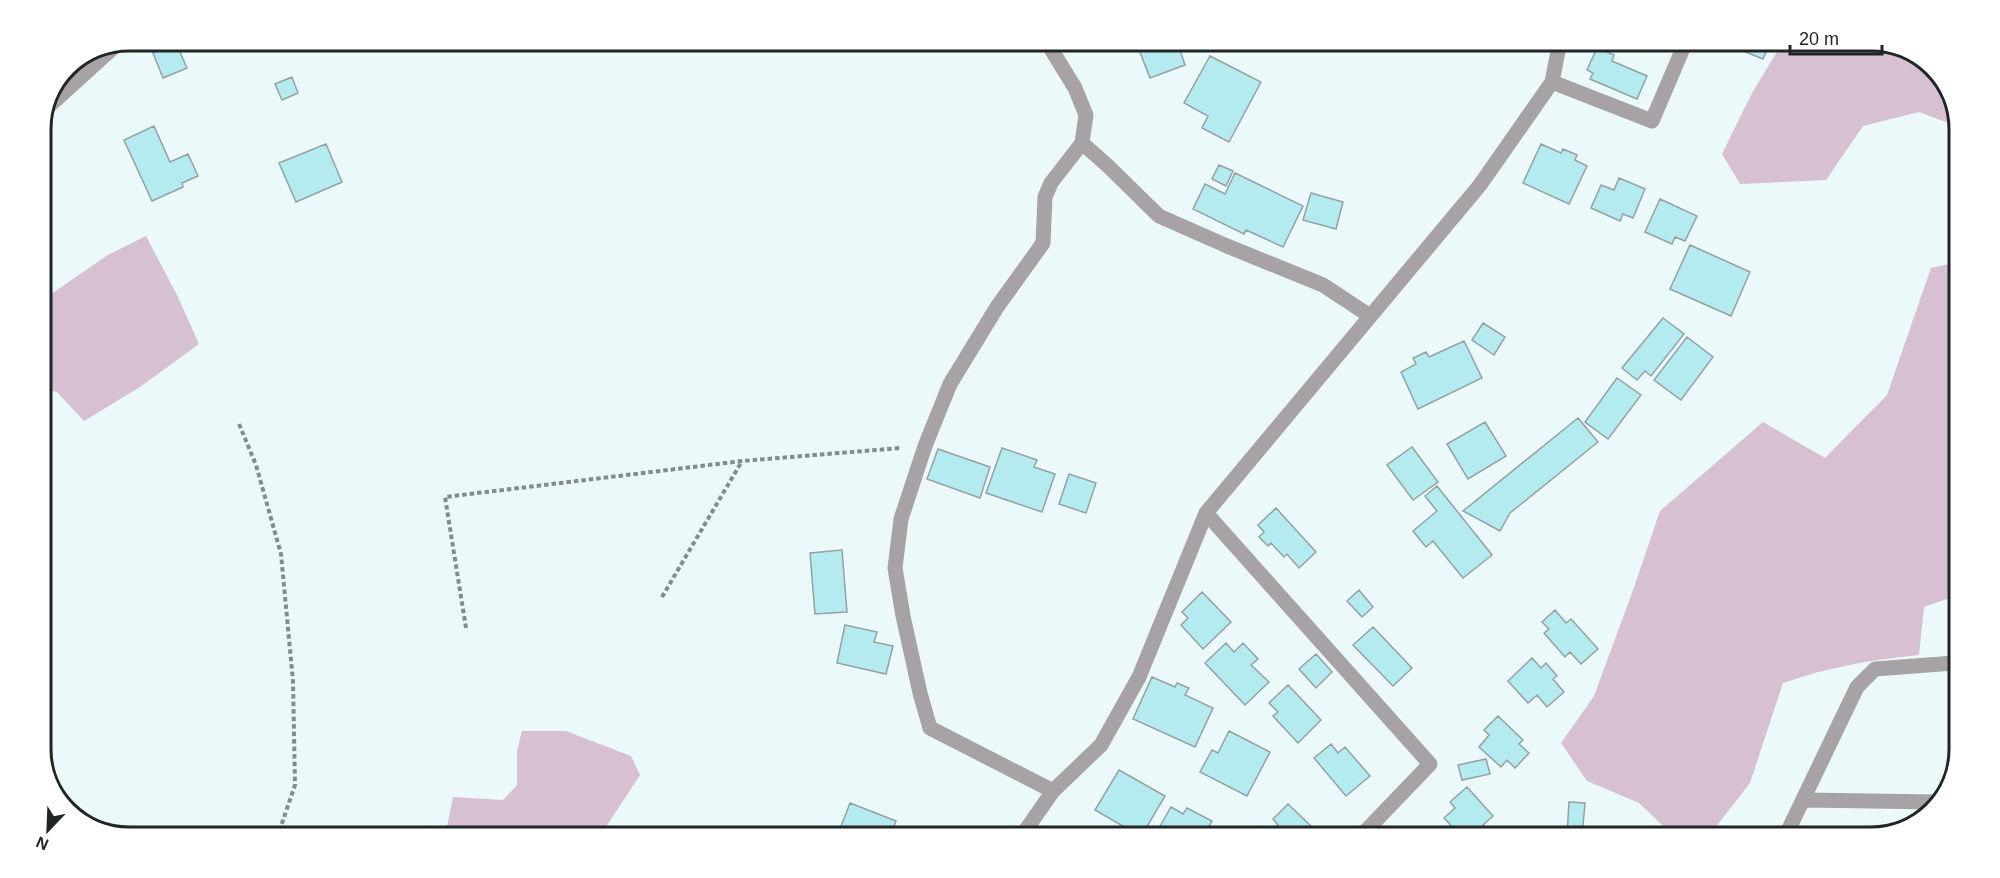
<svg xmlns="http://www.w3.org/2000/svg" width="2000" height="878" font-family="Helvetica,sans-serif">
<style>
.green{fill:#d6c0d2}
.building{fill:#b4ebf0;stroke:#95a1a2;stroke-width:1.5}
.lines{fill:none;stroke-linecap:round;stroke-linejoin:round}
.path{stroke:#838c8d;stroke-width:4;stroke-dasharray:4.5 3;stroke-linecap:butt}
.minor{stroke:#a6a2a5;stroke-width:15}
.rim{fill:none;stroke:#202525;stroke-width:3}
</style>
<rect width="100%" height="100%" fill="#ebf9fa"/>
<path class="green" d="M1780,47H1905L1941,75L1959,127L1919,112L1863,126L1826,180L1740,184L1722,154L1752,93Z
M146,236L178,297L199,344L140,387L84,421L57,392L41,388V301L108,255Z
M1958,262L1955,596L1924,607L1919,655C1870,660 1829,667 1783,683L1750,783L1708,837H1675L1639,803L1587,781L1561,743L1594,696L1632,593L1660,511L1763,422L1825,458L1887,395L1931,268Z
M522,731H566L631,756L640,775L602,833L446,832L453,797L503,800L517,785V751Z"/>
<path class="building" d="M176,43L187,68L163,78L153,53Z
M1144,44H1178L1185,65L1150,78L1138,47Z
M1731,46L1768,47L1763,59Z
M1597,48L1614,55L1612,61L1647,76L1637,99L1590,79L1593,73L1587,70Z
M1210,56L1261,82L1229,142L1202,128L1208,116L1184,103Z
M292,77L298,93L282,100L275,84Z
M154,126L170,162L188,154L198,176L182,183L183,187L152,201L124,140Z
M326,144L342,182L296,202L279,163Z
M1541,144L1561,153L1563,149L1577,155L1575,160L1587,166L1569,204L1523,183Z
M1219,165L1233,171L1226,186L1212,179Z
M1235,173L1303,206L1283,247L1246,230L1244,234L1193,209L1205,184L1225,194Z
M1619,178L1645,189L1633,218L1623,214L1620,221L1591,208L1601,185L1614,190Z
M1311,193L1343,202L1336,229L1303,220Z
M1660,199L1697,216L1685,241L1675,237L1672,244L1645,232Z
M1690,245L1750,272L1731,316L1670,289Z
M1663,318L1684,334L1651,376L1645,371L1637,380L1622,368Z
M1483,323L1505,337L1494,355L1472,340Z
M1687,337L1713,357L1681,400L1654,380Z
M1464,341L1482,378L1418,409L1401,372L1416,364L1413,358L1426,352L1429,357Z
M1617,378L1641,395L1608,439L1585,422Z
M1578,418L1598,442L1510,513L1500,531L1463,511Z
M1485,422L1506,456L1468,479L1447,444Z
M1412,447L1438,482L1413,500L1387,465Z
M1002,448L1037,460L1034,467L1055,474L1042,512L986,493Z
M938,449L990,467L980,498L927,479Z
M1069,474L1096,483L1086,513L1059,504Z
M1437,486L1492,555L1463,578L1433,541L1426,547L1413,531L1437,511L1425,496Z
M1276,508L1316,552L1299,568L1287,554L1284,557L1271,543L1268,546L1259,537L1264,532L1258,525Z
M842,550L847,612L815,614L810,553Z
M1359,590L1373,607L1362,617L1347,601Z
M1202,592L1231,622L1203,649L1181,625L1188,618L1182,612Z
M1555,610L1566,623L1571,619L1598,649L1581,664L1570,652L1565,657L1544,633L1549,629L1542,622Z
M845,625L877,632L874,642L893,646L886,674L837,663Z
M1373,627L1412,668L1393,686L1353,645Z
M1226,643L1234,652L1243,643L1258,659L1251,665L1269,682L1245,705L1205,663Z
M1316,654L1332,672L1316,688L1299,669Z
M1532,658L1541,668L1546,663L1557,676L1553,679L1564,692L1547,707L1537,695L1528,703L1508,681Z
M1152,677L1175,687L1177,683L1189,688L1185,695L1213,708L1195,747L1133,719Z
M1288,685L1321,720L1298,743L1273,716L1278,712L1269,703Z
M1498,716L1523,740L1519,744L1529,753L1515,768L1507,760L1501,767L1479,747L1489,735L1484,730Z
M1229,731L1270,752L1247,796L1200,772L1212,750L1218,753Z
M1331,744L1338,753L1345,747L1370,776L1346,796L1314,758Z
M1486,759L1490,774L1462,780L1458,765Z
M1119,770L1165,796L1142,835H1138L1095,810Z
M1467,787L1493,816L1483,825L1489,831L1483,836H1471L1468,833L1465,836H1461L1444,818L1455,808L1450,802Z
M1569,802L1585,803L1582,836H1567Z
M850,803L896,821L891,834H838Z
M1288,804L1314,829L1307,835H1277L1272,831L1278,825L1273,819Z
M1171,807L1183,814L1187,808L1212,821L1204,835H1155Z"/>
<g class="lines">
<path class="path" d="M239,424L256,465L281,554L293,681L295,785L279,832
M662,597L742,461
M466,628L445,497L742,461L900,448"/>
<path class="minor" d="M1048,44L1075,88L1086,115L1082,143L1051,183L1045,197L1043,243L997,307L950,384L925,446L901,519L895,568L903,616L920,693L930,728L1053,791
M1552,82L1652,121L1684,46
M49,106L114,47
M1082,143L1108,166L1159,216L1227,246L1323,285L1370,316
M1206,513L1430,764L1361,836
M1804,800L1937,802
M1023,834L1053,791L1101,745L1139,677L1206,513L1480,185L1552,82L1559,46
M1785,837L1857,687L1875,669L1954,663"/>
</g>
<path d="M0 0H2000V878H0ZM129 51H1871A78 78 0 0 1 1949 129V749A78 78 0 0 1 1871 827H129A78 78 0 0 1 51 749V129A78 78 0 0 1 129 51Z" fill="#fff" fill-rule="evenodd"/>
<path class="rim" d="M129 51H1871A78 78 0 0 1 1949 129V749A78 78 0 0 1 1871 827H129A78 78 0 0 1 51 749V129A78 78 0 0 1 129 51Z"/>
<g transform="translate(48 830) rotate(203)" stroke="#ffffff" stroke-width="4.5" paint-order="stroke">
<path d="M0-4.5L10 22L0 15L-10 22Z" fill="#202525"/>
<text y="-9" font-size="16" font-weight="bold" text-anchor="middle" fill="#202525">N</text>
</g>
<path d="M1790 45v9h92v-9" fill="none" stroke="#202525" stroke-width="3"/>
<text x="1799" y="45" font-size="18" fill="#202525" stroke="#ffffff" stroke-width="4.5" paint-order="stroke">20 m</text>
</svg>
